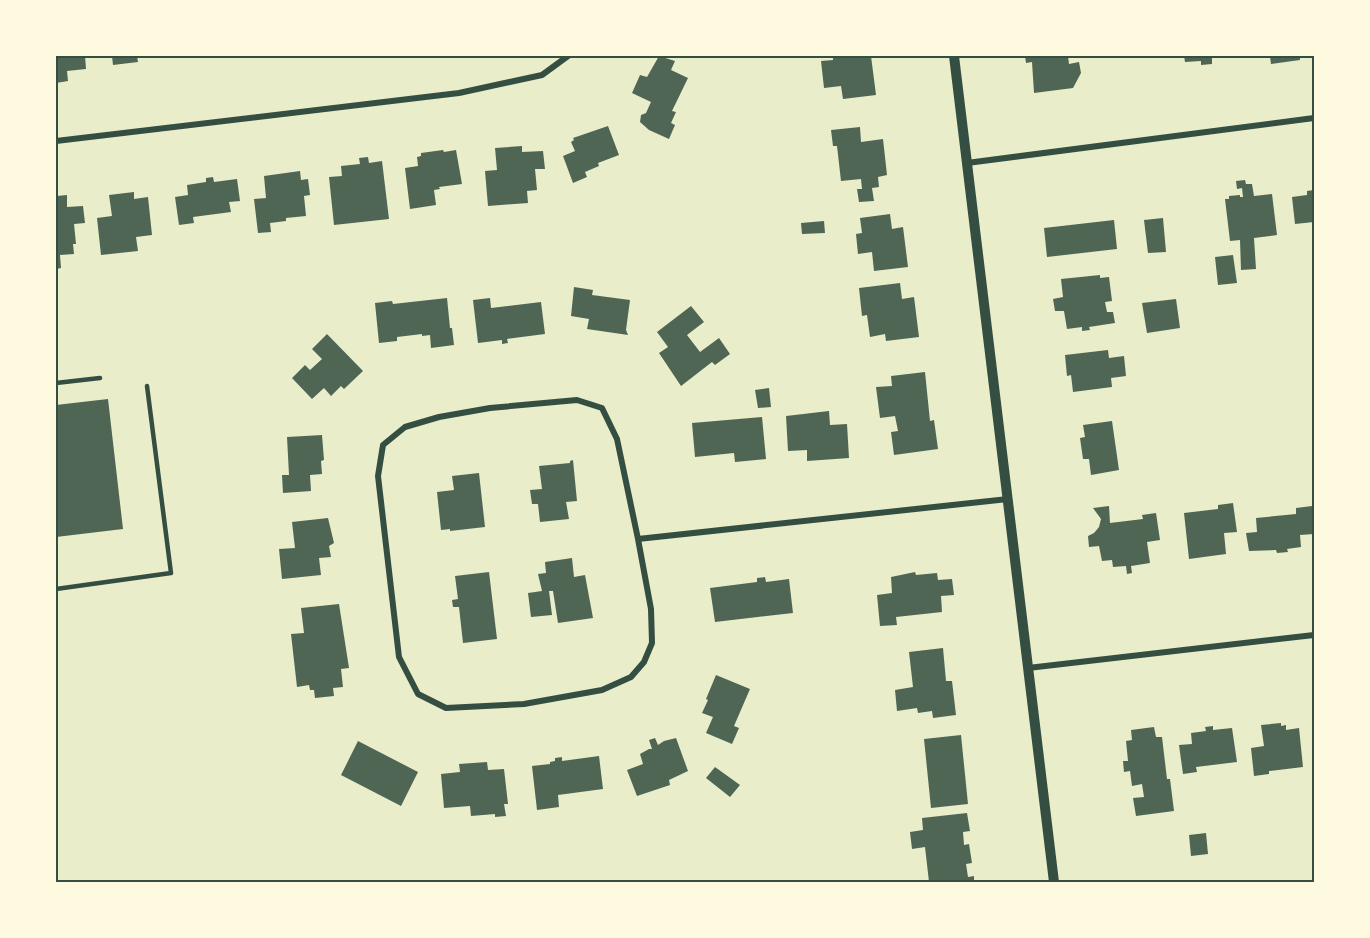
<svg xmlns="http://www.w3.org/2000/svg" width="1370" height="938" font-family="Poppins,sans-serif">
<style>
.building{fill:#4f6655}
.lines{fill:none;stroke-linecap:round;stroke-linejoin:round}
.service{stroke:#344e41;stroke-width:4.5}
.minor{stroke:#344e41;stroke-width:6}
.tertiary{stroke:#344e41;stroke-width:10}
.neatline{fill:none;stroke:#344e41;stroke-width:2}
</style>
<rect width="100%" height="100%" fill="#e9edc9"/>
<path class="building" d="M56,56H85L86,69L67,71L68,81L56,83Z
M112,56H137L138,62L113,65Z
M659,56L675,61L671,70L688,78L672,111L676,112L671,123L675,125L669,139L649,130L640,122L641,115L646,113L651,102L632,93L640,75L647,77Z
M833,56H871L876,95L843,99L841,86L824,88L821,61L833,60Z
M1025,56H1068L1069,64L1079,62L1081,73L1073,88L1034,93L1032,62L1026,63Z
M1184,56H1225L1226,57L1212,58V64L1201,65V61L1185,62Z
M1270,56H1300V60L1271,64Z
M608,126L619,155L598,163L599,166L585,172L587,177L573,183L563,156L575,151L571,142L574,140L573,138Z
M860,127L861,142L883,139L887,175L878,177L879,187L872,188L874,201L859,202L857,189H862L861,179L841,181L837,146H833L831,130Z
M522,146V152L543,151L545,169H535L537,190L527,191L528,203L488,206L485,171L497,170L495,148Z
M443,150L444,152L456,150L462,184L439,187L440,189L434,190L436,205L410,209L405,168L418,166L417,157L421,156V153Z
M368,157L369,163L382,161L389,219L334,225L329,177L342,176L341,166L360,164L359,158Z
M300,171L301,180L308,179L310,195L304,196L306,216L286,218V221L270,223L271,232L258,233L254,199L266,198L264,176Z
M213,177L214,182L237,179L240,201L229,202L231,212L193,217L194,223L179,225L175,197L188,195L187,185L206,182V178Z
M1245,180L1246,184H1252L1254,196L1272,194L1277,235L1254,238L1256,269L1241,270L1240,240L1230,241L1225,199H1229V196L1240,195V197H1243L1242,188L1237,189L1236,181Z
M1314,190V222L1295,224L1292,197L1307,195V191Z
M134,192V199L148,197L152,235L136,237L138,251L101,255L97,218L112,216L109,195Z
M67,195V207L83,206L85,223L74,224L76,244H73L74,254L60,255L61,268L56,269V203H58L57,196Z
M890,214L892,229L903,227L908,267L874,271L872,252L858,254L856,234L862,233L860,218Z
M1163,218L1166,252L1148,253L1144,220Z
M1114,220L1117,249L1047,257L1044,228Z
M824,221L825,233L802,234L801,223Z
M1233,255L1237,283L1218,285L1215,257Z
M1100,275V278L1109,277L1112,301L1105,302L1107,312H1113L1115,323L1089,327L1090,330L1082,331V327L1067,329L1064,311H1055L1053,299L1063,297L1061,279Z
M900,283L902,299L914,297L919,337L886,341L885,334L870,337L867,315L862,316L859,288Z
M574,287L593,290L592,295L630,300L626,330L628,335L587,329L589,319L571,316Z
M447,298L450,328H452L454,345L431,348L430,335L422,336V334L397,337V341L379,343L375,303L392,301L393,304Z
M490,298L491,308L541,302L545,334L507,339L508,343L502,344V340L478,343L473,300Z
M1176,299L1180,328L1147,333L1142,303Z
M691,306L704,322L687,335L700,352L719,338L730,354L715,365L712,362L681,386L659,353L668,347L657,332Z
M327,334L363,371L344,389L341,386L331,396L324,388L312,399L292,378L305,365L310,370L322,359L312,349Z
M1108,350L1109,358L1124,356L1126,376L1111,378L1112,387L1073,392L1071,375L1067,376L1065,355Z
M925,372L930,421L934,420L938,449L894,455L891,432L898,431L895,416L880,418L876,387L892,386L891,376Z
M769,388L771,407L758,408L755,390Z
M108,399L123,529L56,537V405Z
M829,411L830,425L847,424L849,458L807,461V450L788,451L786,416Z
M762,417L766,459L735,462L734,453L695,457L692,423Z
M1112,421L1119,470L1091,475L1089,459H1083L1080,438L1085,437L1083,425Z
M322,435L324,460L321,461L322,474L310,475L311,491L283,493L282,475H289L287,437Z
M573,460L577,501L566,502L569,519L540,522L538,504H532L530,490L542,489L539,466L570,463V461Z
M479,473L485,527L450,531V529L441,530L437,492L454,490L452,476Z
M1233,503L1237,532L1224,533L1226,554L1189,559L1184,513L1218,509V505Z
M1109,506L1110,523L1143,519L1142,515L1156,513L1160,540L1147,542L1150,563L1131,566L1132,573L1127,574L1126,566L1113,567L1112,560L1102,561L1099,546L1089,547L1088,536L1094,533L1099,527L1101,519L1093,508Z
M1312,506L1314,534L1300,535L1301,547L1287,549L1288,552L1277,553L1276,550L1249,551L1246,533L1257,532L1256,518L1296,514V508Z
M328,518L334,543L329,546L331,557L319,558L321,575L282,579L279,549L295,548L292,522Z
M572,558L574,577L585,575L593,618L558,623L553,591H549L552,615L531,617L528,593L542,591L538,574L546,573L545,562Z
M489,572L497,639L463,643L459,607H453L452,600L458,599L455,576Z
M915,572L916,575L937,573L938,580L952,579L954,595L941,596L942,612L896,617L897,625L880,626L877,595L892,593L891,577Z
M765,577L766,582L789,579L793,613L715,622L710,588L757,582V578Z
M339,604L349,668L341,669L343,687L333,688L334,696L315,698L314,690H310L309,685L297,687L291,634L304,633L301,608Z
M943,648L946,681H952L956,715L933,718L932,711L918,713L917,708L897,711L895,690L913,687L909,652Z
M716,675L750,689L734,726L739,728L732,744L706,733L713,717L702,713L708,700L706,699Z
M1281,723V726L1286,725V730L1299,728L1303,767L1269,771V774L1254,776L1251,748L1264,746L1261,725Z
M1213,726V730L1232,728L1237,762L1196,767L1197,772L1183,774L1179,745L1192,744L1191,733L1206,731L1205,727Z
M1154,727L1156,737H1162L1167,779H1170L1174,811L1136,816L1133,798L1144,797L1142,784L1132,786L1130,771L1124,772L1123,761H1128L1126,741L1132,740L1131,730Z
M961,735L968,804L931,808L924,739Z
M655,738L658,745L664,741L676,738L688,771L669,780L670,785L637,796L627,770L643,764L640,754L649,749H652L649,740Z
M358,741L418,772L401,806L341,775Z
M599,756L603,789L558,795L559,807L537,810L532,766L550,764V762L555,761V758L562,757V761Z
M487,762L488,770L504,769L508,804H504L506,816L495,817V814L471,816L470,806L444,808L441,774L460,772L459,764Z
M715,767L740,785L730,797L706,778Z
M967,813L970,831L963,832L964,845L969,844L972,863L966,864L968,877L974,876V882H929L925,847L912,849L910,832L923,830L922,818Z
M1206,833L1208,854L1191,856L1189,835Z"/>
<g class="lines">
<path class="service" d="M56,383L100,378
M56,589L171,573L147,386"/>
<path class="minor" d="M56,141L459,93L542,75L568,56
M967,163L1314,118
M577,400L602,408L617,439L638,539L651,609L652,643L644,662L631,677L602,690L524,704L446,708L418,694L399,657L378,476L383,445L405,427L439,417L490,408Z
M638,539L1008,499
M1028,668L1314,635"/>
<path class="tertiary" d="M954,56L1054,882"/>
</g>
<rect width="1370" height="938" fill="none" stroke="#fefae0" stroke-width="114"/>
<rect x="57" y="57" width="1256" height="824" class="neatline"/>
</svg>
